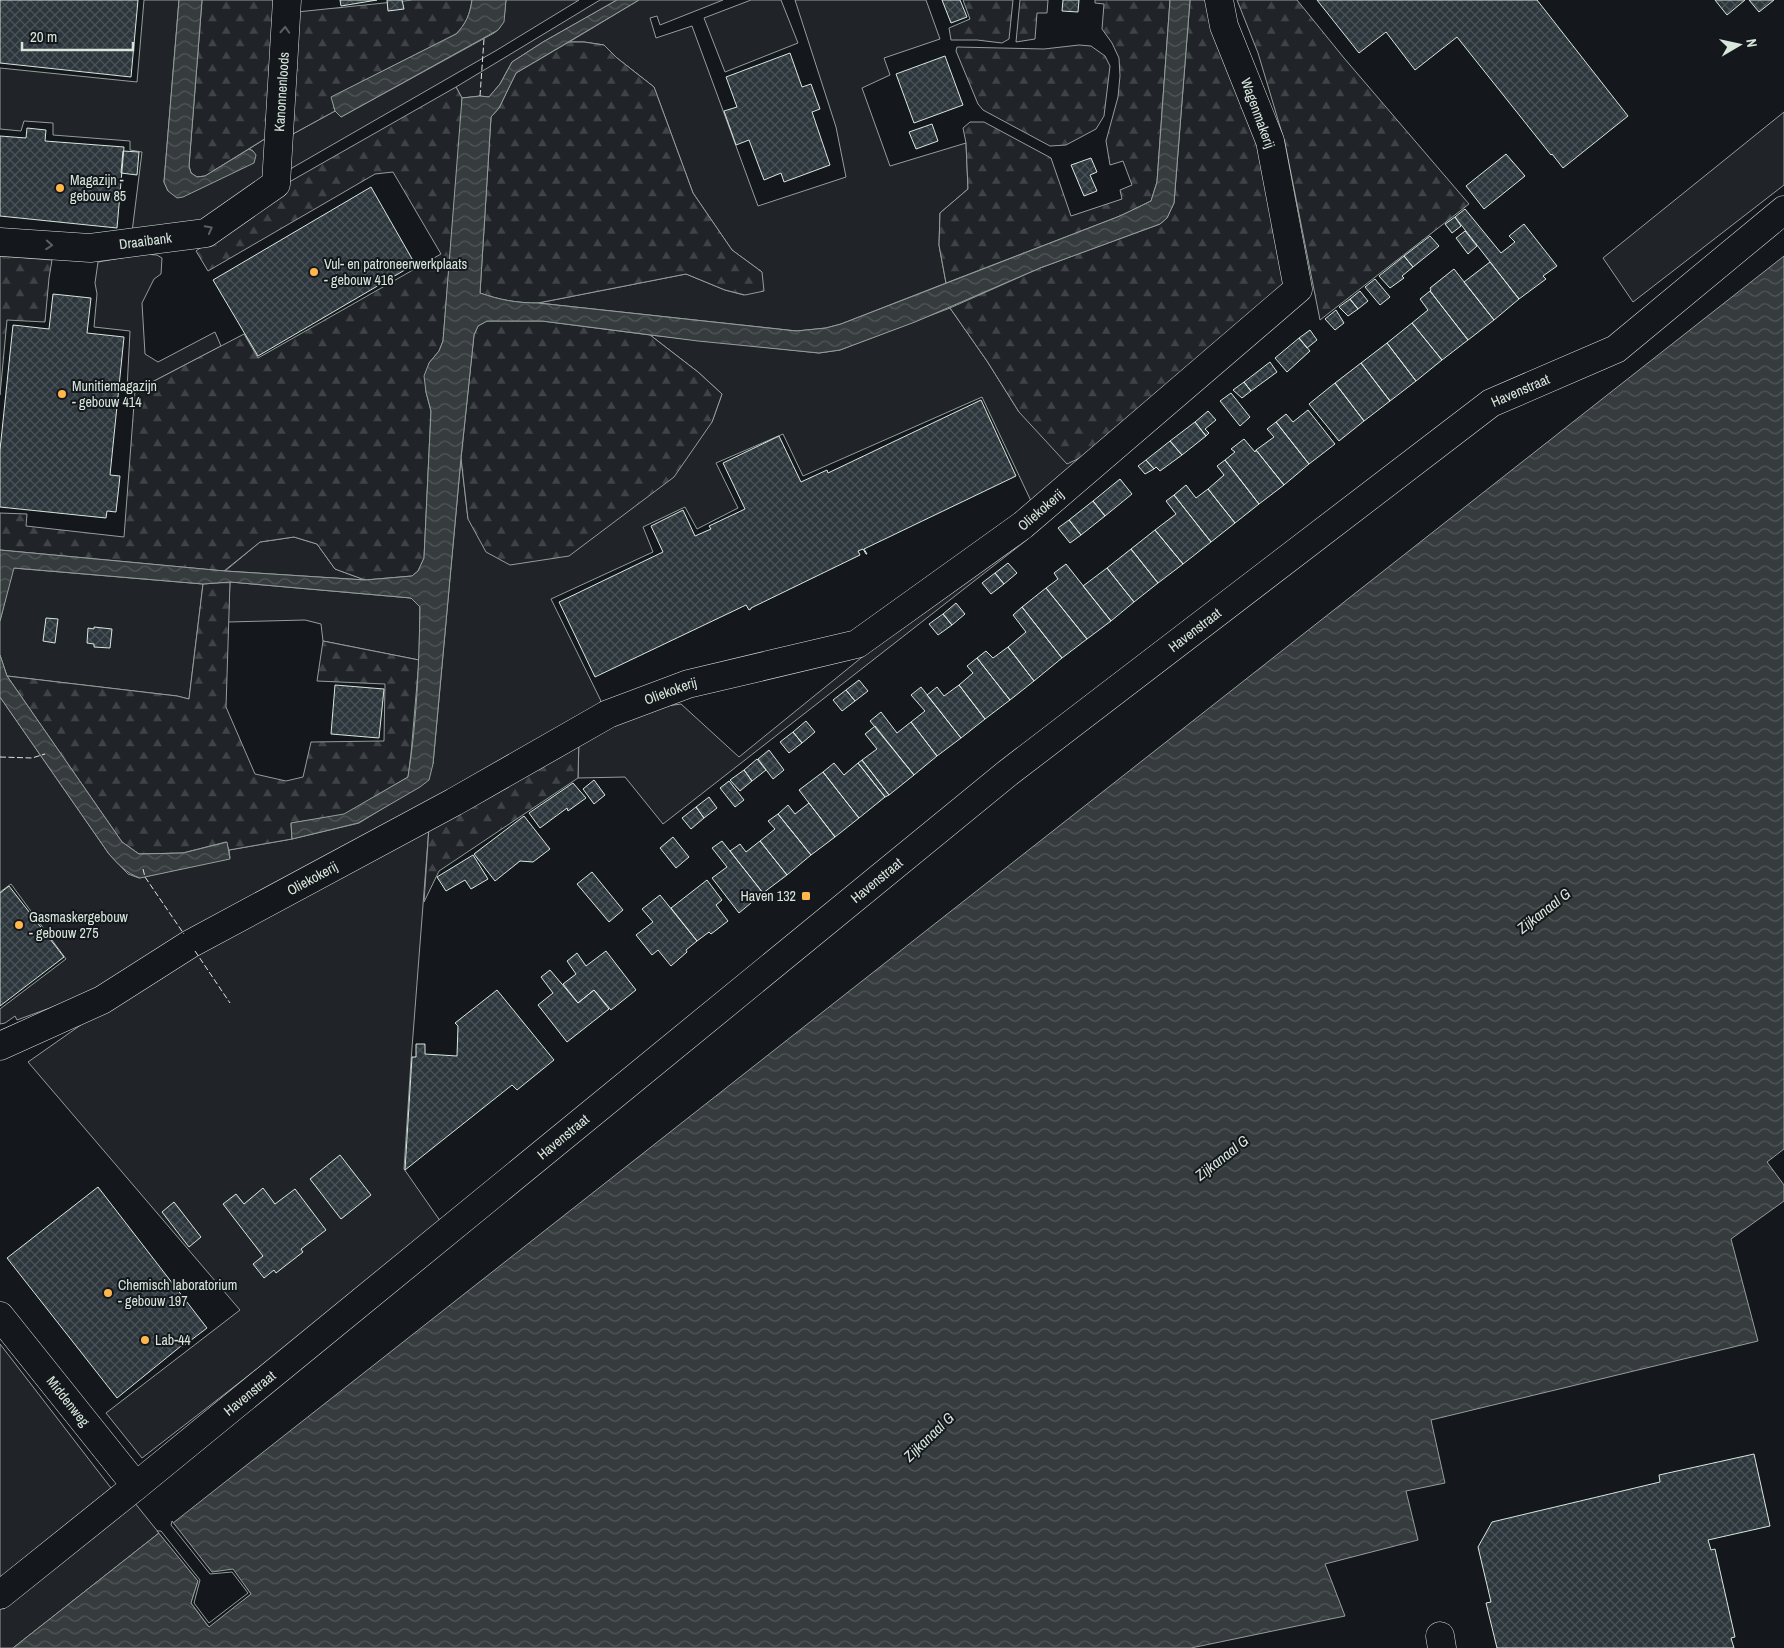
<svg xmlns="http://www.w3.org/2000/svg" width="1784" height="1648" font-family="'Archivo Narrow',sans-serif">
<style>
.green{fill:#202428;stroke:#939e99}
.forest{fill:url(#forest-firs);stroke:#939e99}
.water{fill:url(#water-waves);stroke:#939e99}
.pier{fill:#14181c;stroke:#939e99}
.building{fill:url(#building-cross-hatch);stroke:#d8e6dc}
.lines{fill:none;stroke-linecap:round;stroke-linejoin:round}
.street-casing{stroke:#d8e6dc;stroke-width:29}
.street{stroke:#14181c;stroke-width:28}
.fence{stroke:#d8e6dc;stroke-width:1;stroke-dasharray:6 2.5;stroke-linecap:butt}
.oneway{stroke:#59605f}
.poi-dot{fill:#ffb74d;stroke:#14181c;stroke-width:2}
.labels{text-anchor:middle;stroke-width:4;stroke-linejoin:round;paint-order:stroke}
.street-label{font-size:14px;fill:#d8e6dc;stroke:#14181c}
.poi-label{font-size:14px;fill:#d8e6dc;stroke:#14181c;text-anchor:start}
.water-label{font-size:15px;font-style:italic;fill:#d8e6dc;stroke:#14181c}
</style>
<defs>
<pattern id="forest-firs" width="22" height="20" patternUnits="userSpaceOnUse" patternTransform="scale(1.25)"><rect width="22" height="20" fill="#202428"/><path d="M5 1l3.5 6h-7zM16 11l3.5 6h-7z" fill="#404447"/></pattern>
<pattern id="water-waves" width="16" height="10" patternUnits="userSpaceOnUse" patternTransform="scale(1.25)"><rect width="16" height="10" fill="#363b3e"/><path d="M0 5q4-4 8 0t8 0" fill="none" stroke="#525759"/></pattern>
<pattern id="building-cross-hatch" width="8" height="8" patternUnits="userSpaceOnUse" patternTransform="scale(1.25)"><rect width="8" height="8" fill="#2c363c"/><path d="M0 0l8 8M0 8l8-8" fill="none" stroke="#4a5358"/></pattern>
</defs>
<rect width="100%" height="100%" fill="#14181c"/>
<path class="green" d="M144,0H179L164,182L168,191L253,151L249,149L271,135L266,181L204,222L132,232L142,152L130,150V141L53,135V123L24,121L21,131L0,129V68L137,82Z
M506,0H579L497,50L285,172L291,135L335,111L341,117L494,33C506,25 504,13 506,0Z
M600,0H617L543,42L512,62L500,84L489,97L480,96L462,98L456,87Z
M639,0H723L660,25L657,16L650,18L656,38L692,26L758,206L846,177L836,127L795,0H926L940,39L884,58L890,75L862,88L890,166L966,143L968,189L940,213L939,245L946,283L841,324L826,328L797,331L538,303L686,274L725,290L744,295L762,272L732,250L693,193L654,87L617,58L604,45L584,42H569Z
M751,0H781L798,43L725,72L704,18Z
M1784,112V185L1633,302L1603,258Z
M144,254L157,255L162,258L161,274L154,279L142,303L145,354L158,362L215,332L221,346L135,391L127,389L130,331L94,327L97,294L95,283L98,262Z
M950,308L987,361L1019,412L1099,449L1031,501L982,397L803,476L783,434L716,463L738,508L697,529L685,507L643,527L653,552L551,599L601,701L586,716L91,993L17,1020L15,1016L5,1023L0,1024V1009L66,959L11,884L0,892V697L109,854L128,874L139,878L230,858L229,850L292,839L359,823L398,799L433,764L461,458L468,519L712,422L722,394L698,372L650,335L819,353L840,350Z
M1015,533L1028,539L663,824L625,777L578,778L579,737L639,710L681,704L739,757Z
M294,537L317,544L335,569L365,580L225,571L260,542Z
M13,568L203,584L189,699L177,696L7,676L0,655V621Z
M230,582L411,598L420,607L419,660L323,641L321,624L305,620L228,622Z
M429,827L411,1061L404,1169L443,1225L142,1458L106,1413L240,1310L28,1062L125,994Z
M0,1344L111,1488L0,1578Z
M134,1502L159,1533L13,1648H0V1605Z"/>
<path class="forest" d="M202,0H283L271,135L205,176L197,177L191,173L189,166Z
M413,0H472C470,14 466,24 456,34L332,97L335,111L291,135L297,12Z
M963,0H1013L1009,39L1002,43L977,40H951L949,28L970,19Z
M1020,0H1048L1047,13H1037L1035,39L1016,42Z
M1095,0H1170L1157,182L1151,201L1120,216L946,283L939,245L940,213L968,189L966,143L963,128L970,122H984L1051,158L1071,216L1122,199L1120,190L1132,185L1123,161L1110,165L1106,141L1118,97L1120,76L1119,58L1112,43L1102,29L1104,4L1095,3Z
M1190,0H1212L1263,147L1286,302L1099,449L1067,464L1019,412L987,361L950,308L1040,268L1160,224L1167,218L1174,203Z
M1237,0H1297L1344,58L1469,204L1320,320L1285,143L1258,53Z
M569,42H584L604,45L617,58L654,87L693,193L732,250L762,272L764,291L745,295L725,290L686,274L538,303C517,303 500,300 480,293L491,117L499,108L516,73Z
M1079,45L1091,46L1105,56L1110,66L1104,116L1096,129L1066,145L1050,146L983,110L978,104L956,51L957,47L1044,49Z
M456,87L462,98L461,122L443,341L439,351L429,363L426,392L431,411L424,558L418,571L412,576L365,580L335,569L317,544L294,537L260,542L224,571L0,550V513L27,514L26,526L124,537L135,391L244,334L258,358L441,254L393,172L375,174L208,271L196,251L291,181Z
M0,256L52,260L49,278L45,322L7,320L0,395Z
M487,321H542L650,335L698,372L722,394L712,422L674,477L569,556L510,565L486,552L468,519L461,458L474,335L478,326Z
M230,582L226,707L255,774L286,781L303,777L311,742L384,741L385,684L317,681L323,641L419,660L411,754L408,777L344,815L291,823L292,839L229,850L226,842L183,853L139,854L122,842L7,676L177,696L189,699L203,584Z
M579,737L578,778L439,871L424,902L429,827Z"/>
<path class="water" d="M179,0H202L189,166L191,173L197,177L205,176L249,149L253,151L256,155L254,163L183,197L177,198L168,191L164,182Z
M472,0H506L504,22L498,30L341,117L335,111L331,97L456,34C466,24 470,14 472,0Z
M617,0H639L516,73L499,108L491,117L480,293C500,300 517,303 538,303L796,331L826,328L841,324L1120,216L1151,201L1157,182L1170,0H1190L1174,203L1167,218L1160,224L1040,268L915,322L840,350L819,353L698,341L542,321H487L478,326L474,335L461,458L433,764L429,780L420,787L358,823L292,839L291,823L344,814L408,777C417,721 419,663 420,607L411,598L230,582L203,584L14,568L0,621V550L225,571L365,580L412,576L418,571L424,558L431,411L426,392L424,376L429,363L439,351L443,341L462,98L480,96L489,97L500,84L512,62L543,42Z
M1784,256V1149L1767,1162L1784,1185V1201L1731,1239L1758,1341L1431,1420L1445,1483L1406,1491L1418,1540L1325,1564L1345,1616L1191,1648H13L159,1533L198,1581L191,1603L208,1626L251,1594L233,1570L212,1573L173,1523Z
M0,655L7,676L122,842L139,854L183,853L227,842L230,859L140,878C126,873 119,865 109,854L0,697Z"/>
<path class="pier" d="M172,1521L212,1572L233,1569L251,1594L209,1627L191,1603L198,1581L157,1531H161L200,1580L194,1603L209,1623L248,1593L232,1572L210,1574L171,1525Z"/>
<path class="building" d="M0,0H138L131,77L0,63Z
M340,0H377L341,6Z
M387,0H402L404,9L388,11Z
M942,0H960L967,17L951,23Z
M1063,0H1079L1078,12L1062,11Z
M1317,0H1537L1628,116L1563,168L1552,154L1551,155L1457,37L1415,70L1386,32L1359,53Z
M1715,0H1745L1727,15Z
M1749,0H1774L1759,12Z
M790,53L802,87L811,84L820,109L812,112L830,165L784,182L781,173L764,180L749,140L736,145L724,111L737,107L726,77Z
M945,56L963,105L914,123L896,74Z
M932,124L938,141L916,149L909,132Z
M27,128L46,130L45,141L124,147L117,228L0,216V136L26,138Z
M123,151L139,152L137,175L121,173Z
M1506,154L1525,176L1484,209L1466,186Z
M1091,158L1097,172L1090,175L1097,191L1084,196L1071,165Z
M371,187L415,264L258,356L213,280Z
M1465,209L1501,253L1515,242L1509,236L1524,224L1557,266L1543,276L1546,279L1519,299L1455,217Z
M1455,217L1461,226L1452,233L1445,224Z
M1465,231L1477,246L1468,254L1456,238Z
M1430,236L1439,246L1413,267L1404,256Z
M1404,256L1413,267L1402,276L1404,278L1390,288L1379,276Z
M1490,262L1519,299L1494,320L1464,282Z
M1454,269L1494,320L1468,340L1430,291L1431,290L1430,288Z
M1375,279L1390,297L1380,305L1365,287Z
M1360,291L1368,301L1358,309L1350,299Z
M1430,291L1468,340L1442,360L1412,323L1428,310L1420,299Z
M53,294L91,298L87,333L124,337L110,475L120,476L116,512L107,511L106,518L0,507V450L13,325L49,329Z
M1350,299L1358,309L1348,316L1339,307Z
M1336,310L1344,323L1335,330L1325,319Z
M1412,323L1442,360L1416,381L1387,343Z
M1310,330L1317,340L1307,348L1299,338Z
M1299,338L1310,351L1287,372L1275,358Z
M1387,343L1416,381L1390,401L1361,363Z
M1270,362L1277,372L1251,391L1244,382Z
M1361,363L1390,401L1364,421L1335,383Z
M1244,382L1251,391L1242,398L1233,390Z
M1335,383L1364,421L1339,441L1309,404Z
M1231,393L1250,417L1240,426L1220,401Z
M981,400L1016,476L864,549L867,554H866L863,549L858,551L860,555L751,608V609L749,610L746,605L595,677L559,602L663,552L651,526L683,510L695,536L711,529L709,526L745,509L723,463L779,436L801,482L827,470L828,473Z
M1308,410L1335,444L1309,464L1276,422L1286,414L1293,422Z
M1208,411L1216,420L1205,429L1209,433L1206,436L1195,422Z
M1195,422L1206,436L1182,455L1170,441Z
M1276,422L1309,464L1284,485L1256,450L1274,437L1267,429Z
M1244,439L1255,452L1256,450L1284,485L1259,504L1225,460L1235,452L1231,449Z
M1170,441L1182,455L1160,471L1156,467L1154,469L1146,460Z
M1146,460L1154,469L1145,474L1138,466Z
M1225,460L1259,504L1235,523L1208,489L1224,475L1217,466Z
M1120,479L1132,494L1105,516L1093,501Z
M1186,485L1196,498L1208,489L1235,523L1211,542L1174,495Z
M1174,495L1211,542L1183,564L1155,530L1176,514L1166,501Z
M1093,501L1105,516L1081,535L1069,520Z
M1069,520L1081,535L1070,543L1058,528Z
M1155,530L1183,564L1158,583L1131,549Z
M1131,549L1158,583L1134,602L1107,568Z
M1008,563L1017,573L1004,584L995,573Z
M1066,564L1111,621L1087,639L1046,588L1058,579L1054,573Z
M1107,568L1134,602L1111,621L1083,586Z
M995,573L1004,584L991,594L982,583Z
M1046,588L1087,639L1062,658L1022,607Z
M956,603L965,614L952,625L943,614Z
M1022,607L1062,658L1034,681L1008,647L1026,632L1013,615Z
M943,614L952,625L938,635L929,624Z
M46,618L58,619L55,643L43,641Z
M94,627L112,629L110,648L94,647V644L87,643L88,628L94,629Z
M1008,647L1034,681L1010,700L977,658L986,651L993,658Z
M977,658L1010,700L985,719L959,685L973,673L967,666Z
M859,680L868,691L855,701L846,690Z
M335,685L384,689L379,738L331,734Z
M959,685L985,719L961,738L927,695L937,687L944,696Z
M921,687L961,738L937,756L911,722L925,711L911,695Z
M846,690L855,701L842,711L833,700Z
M881,712L897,733L911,722L937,756L914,775L870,721Z
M806,721L815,732L802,743L793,732Z
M875,726L914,775L889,795L862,760L877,749L865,734Z
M793,732L802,743L789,753L780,742Z
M769,750L784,770L773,779L758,759Z
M757,759L766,770L752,781L744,770Z
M862,760L889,795L885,797L858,763Z
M834,763L844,775L858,763L885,797L859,818L823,772Z
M744,770L752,781L740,791L730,780Z
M823,772L859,818L835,837L799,790Z
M594,780L605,795L594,804L583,789Z
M729,781L744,800L735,807L720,788Z
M573,783L586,798L568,811L567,808L540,828L529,813Z
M709,797L717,808L704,818L696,807Z
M809,803L835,837L811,855L778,814L788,805L795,814Z
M696,807L704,818L691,829L682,818Z
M778,814L811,855L787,875L760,841L775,829L768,821Z
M524,816L550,849L533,862L520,861L495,881L474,854Z
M673,837L689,857L676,868L660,848Z
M722,841L763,893L739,913L712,878L727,867L712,848Z
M760,841L787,875L763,893L730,851L740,844L746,852Z
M473,855L488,879L471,889L465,880L446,891L437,877Z
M592,872L623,910L609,922L577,884Z
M707,880L722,900L716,905L728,921L711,934L709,932L697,941L671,908Z
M9,886L64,957L0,1006V893Z
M660,895L697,941L686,950L687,952L671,966L658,950L652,955L636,935L653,922L642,909Z
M606,951L636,990L611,1010L594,990L578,1003L563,984L576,974L567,961L577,953L586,966Z
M550,970L578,1003L594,990L609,1009L567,1042L538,1005L553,993L541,977Z
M497,990L554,1060L517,1090L512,1085L405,1170L412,1057H416V1044H425V1054L457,1056L458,1026L455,1023Z
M340,1155L371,1195L341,1219L310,1179Z
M98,1187L207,1328L182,1347L181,1346L117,1398L7,1258Z
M263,1188L275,1204L295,1189L326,1230L301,1249L303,1252L276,1273L274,1270L264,1278L253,1264L263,1256L223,1204L236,1194L244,1204Z
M174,1202L201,1237L189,1247L162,1212Z
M1754,1454L1770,1526L1708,1540L1711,1550L1715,1549L1735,1637L1731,1638L1734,1648H1497L1486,1603L1491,1602L1478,1547L1492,1522L1660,1482L1659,1475Z"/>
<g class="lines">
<g class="street-casing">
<g id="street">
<path id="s1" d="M0,242L90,248L206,233L276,184L287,0"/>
<path id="s2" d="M0,1046L102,1000L190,944L454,802L608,714L688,684L857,644L1023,525L1298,289L1270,141L1224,26L1219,0"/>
<path id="s3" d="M0,1316L136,1486"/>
<path id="s4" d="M0,1595L136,1486L1009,772L1491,403L1616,349L1784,210"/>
<path d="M1440,1636L1442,1648"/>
</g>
</g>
<use href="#street" class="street"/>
<path class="fence" d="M480,96L484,39
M0,757L32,758L45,754
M143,869L145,877L184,934
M195,951L230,1003"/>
</g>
<defs><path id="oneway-chevron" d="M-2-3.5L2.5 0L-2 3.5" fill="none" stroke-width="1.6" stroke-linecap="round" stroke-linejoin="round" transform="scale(1.25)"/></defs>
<g class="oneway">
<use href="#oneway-chevron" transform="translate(285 30) rotate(-87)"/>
<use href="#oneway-chevron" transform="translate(209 229) rotate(-28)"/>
<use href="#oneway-chevron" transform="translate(49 245) rotate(4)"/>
</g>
<g class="poi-dot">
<circle cx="60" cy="188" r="5"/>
<circle cx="314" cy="272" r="5"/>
<circle cx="62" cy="394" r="5"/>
<rect x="801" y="891" width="10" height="10" rx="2.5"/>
<circle cx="19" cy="925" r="5"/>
<circle cx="108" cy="1293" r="5"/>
<circle cx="145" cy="1340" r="5"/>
</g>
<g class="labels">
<g class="street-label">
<text dy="5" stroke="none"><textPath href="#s1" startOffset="385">Kanonnenloods</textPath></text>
<text transform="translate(1258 113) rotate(70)" y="5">Wagenmakerij</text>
<text dy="5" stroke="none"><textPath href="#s1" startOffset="146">Draaibank</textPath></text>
<text dy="5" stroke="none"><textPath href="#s4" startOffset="1941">Havenstraat</textPath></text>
<text dy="5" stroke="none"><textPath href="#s2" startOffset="1180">Oliekokerij</textPath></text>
<text dy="5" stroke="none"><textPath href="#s4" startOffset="1536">Havenstraat</textPath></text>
<text dy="5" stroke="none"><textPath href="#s2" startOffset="760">Oliekokerij</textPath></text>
<text dy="5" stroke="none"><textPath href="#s2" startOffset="355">Oliekokerij</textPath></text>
<text dy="5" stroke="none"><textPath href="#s4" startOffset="1131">Havenstraat</textPath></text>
<text dy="5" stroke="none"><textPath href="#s4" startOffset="726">Havenstraat</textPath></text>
<text dy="5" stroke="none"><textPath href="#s4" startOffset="321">Havenstraat</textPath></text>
<text dy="5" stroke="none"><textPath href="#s3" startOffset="109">Middenweg</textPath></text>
</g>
<g class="poi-label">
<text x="70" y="185">Magazijn -<tspan x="70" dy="16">gebouw 85</tspan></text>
<text x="324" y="269">Vul- en patroneerwerkplaats<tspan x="324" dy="16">- gebouw 416</tspan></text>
<text x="72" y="391">Munitiemagazijn<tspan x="72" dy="16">- gebouw 414</tspan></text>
<text x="796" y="901" text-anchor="end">Haven 132</text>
<text x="29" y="922">Gasmaskergebouw<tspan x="29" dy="16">- gebouw 275</tspan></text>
<text x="118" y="1290">Chemisch laboratorium<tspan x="118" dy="16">- gebouw 197</tspan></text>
<text x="155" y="1345">Lab-44</text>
</g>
<g class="water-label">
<text transform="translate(1544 911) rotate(-38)" y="5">Zijkanaal G</text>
<text transform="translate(1222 1158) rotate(-38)" y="5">Zijkanaal G</text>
<text transform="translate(929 1437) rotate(-44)" y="5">Zijkanaal G</text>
</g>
</g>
<g transform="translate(1739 45) rotate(81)" stroke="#14181c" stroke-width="4" paint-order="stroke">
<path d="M0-4L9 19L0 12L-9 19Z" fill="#d8e6dc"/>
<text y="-8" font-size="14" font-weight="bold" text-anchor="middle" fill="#d8e6dc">N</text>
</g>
<path d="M22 42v8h111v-8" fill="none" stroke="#d8e6dc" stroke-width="2.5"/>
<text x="30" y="42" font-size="15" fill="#d8e6dc" stroke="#14181c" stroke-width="4" paint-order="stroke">20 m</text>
</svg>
